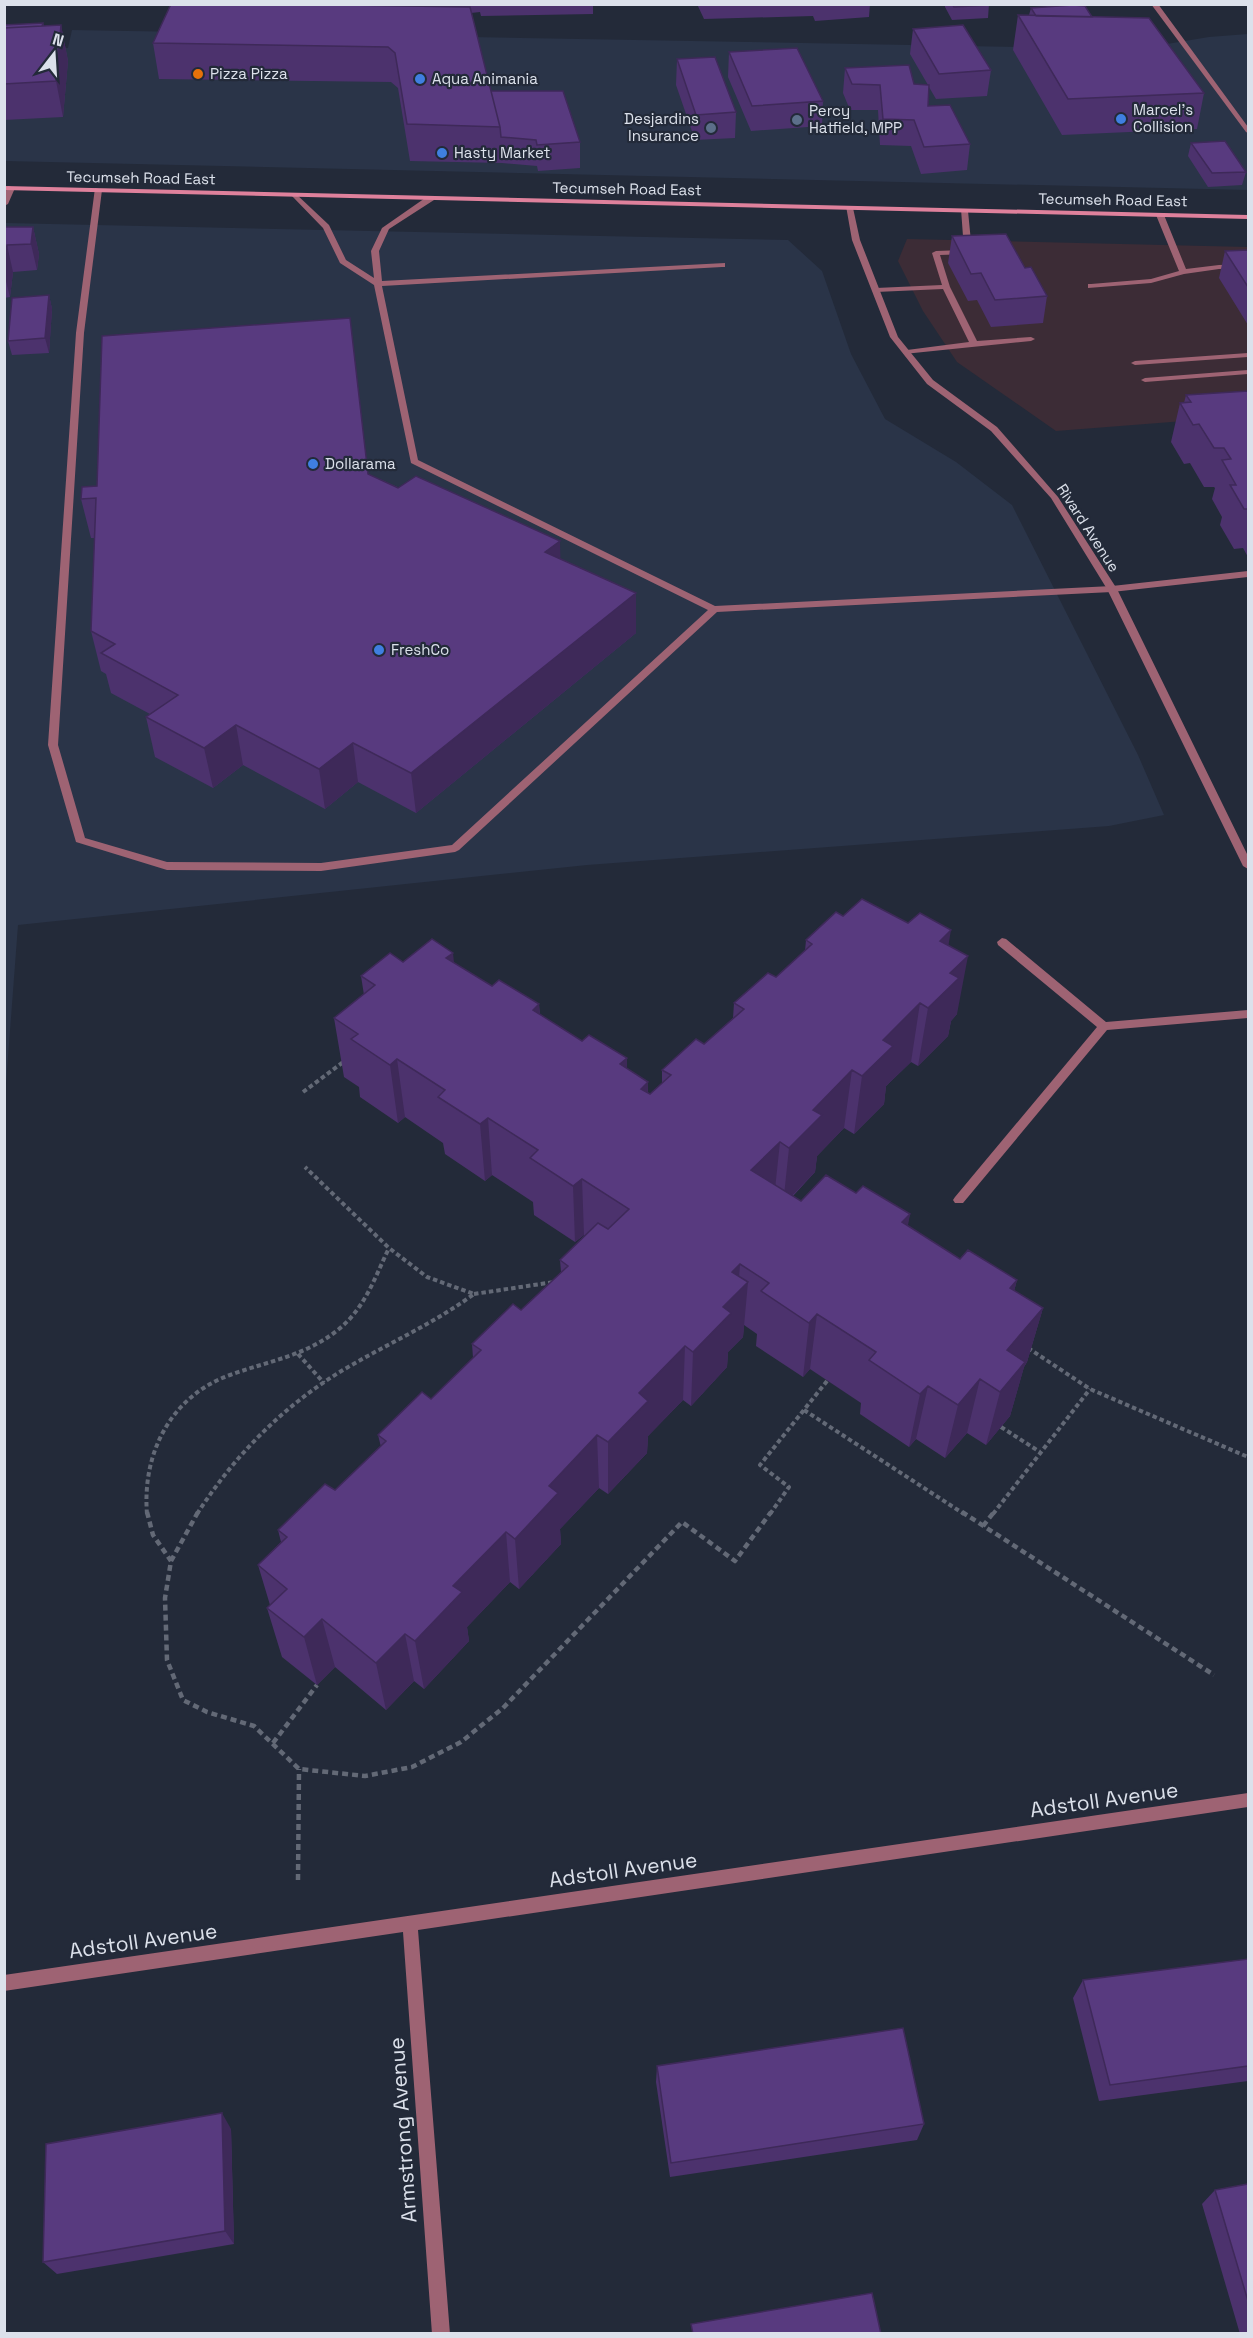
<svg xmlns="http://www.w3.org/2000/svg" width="1253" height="2338" font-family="'Space Grotesk',sans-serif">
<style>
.built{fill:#2a3448}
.industrial{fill:#3c2c36}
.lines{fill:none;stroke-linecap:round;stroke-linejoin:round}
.path-far1{stroke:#636976;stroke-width:4;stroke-dasharray:4.5 3;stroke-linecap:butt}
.path{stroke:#636976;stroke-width:4.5;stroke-dasharray:6 4;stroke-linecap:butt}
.lane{fill:#9e6373;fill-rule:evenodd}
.street{fill:#9e6373;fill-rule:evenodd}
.secondary{fill:#df819c;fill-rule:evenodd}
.wall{fill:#4c326d}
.shaded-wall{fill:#3e2959}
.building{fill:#583a7f;stroke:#3e2959;stroke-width:1.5}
.food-dot{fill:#e8710a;stroke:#232a39;stroke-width:2}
.shop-dot{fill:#3f7fe0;stroke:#232a39;stroke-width:2}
.service-dot{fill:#5c6f8a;stroke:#232a39;stroke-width:2}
.labels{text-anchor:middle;stroke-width:4.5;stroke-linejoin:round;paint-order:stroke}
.far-poi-label{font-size:15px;fill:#dce1eb;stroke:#232a39;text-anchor:start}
.far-street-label{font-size:15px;fill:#dce1eb;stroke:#232a39}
.near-street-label{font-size:21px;fill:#dce1eb;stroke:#232a39}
</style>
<rect width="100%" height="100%" fill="#232a39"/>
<path class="built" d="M72,30L1137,49L1209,37L1248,34V190L5,161V52L68,48Z
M5,223L788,240L822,271L851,354L885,419L956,462L1012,505L1138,755L1164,815L1109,826L587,865L18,925L5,1097Z"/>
<path class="industrial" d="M907,239L1248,247V416L1056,431L957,362L923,311L898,261Z"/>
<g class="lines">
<path class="path-far1" d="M303,1092L346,1060
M474,1294L554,1282
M1028,1348L1090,1389L1248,1457
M298,1354L324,1383
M804,1410L964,1514
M1001,1427L1040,1452
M147,1514C142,1453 171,1396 230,1375C268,1361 306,1356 339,1329C365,1308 375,1277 389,1248
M197,1514C235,1455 282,1407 343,1370C387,1344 433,1324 474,1294L427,1277L389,1248L305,1167
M770,1514L789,1487L760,1465L827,1381
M993,1514L1090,1389"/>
<path class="path" d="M147,1512L153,1535L171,1561
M198,1512L171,1561L165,1598L167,1660L183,1700L207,1712L254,1726L299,1769L365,1776L412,1767L461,1742L503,1708L682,1522L735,1561L771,1512
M962,1512L1214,1675
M983,1526L994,1512
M273,1743L317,1685
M298,1880L299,1769"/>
<path class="lane" d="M8,186L15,188L8,204L4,206V195Z
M95,188L102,190L84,333L58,745L85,838L167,862L321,863L452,845L708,610L411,463L374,285L340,263L323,228L291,195L295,193L329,225L346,260L374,278L371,251L382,228L428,196H434V200L389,229L379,251L382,281L725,263V267H722L382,286L418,460L715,606L1112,586L1248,571V577L1112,592L717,612L459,850L455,852L321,871L167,870L76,842L48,745L76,333Z
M961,209L968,211L972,252L968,254L940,255L950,287L977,341L1031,337L1035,339L1031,341L904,354L903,352L907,350L969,342L943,289L876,292L872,290L876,288L942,285L932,253L936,251L964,250Z
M1157,213L1164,215L1186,269L1219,265L1248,264V268L1219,269L1184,274L1151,283L1088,288V284H1091L1151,279L1179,271L1156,215Z
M1248,353V357L1135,365L1131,363L1135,361Z
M1248,370V374L1145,382L1141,380L1145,378Z
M1002,938L1006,939L1106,1022L1248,1010V1018L1107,1030L963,1203H955L953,1200L955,1197L1097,1027L998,945L997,942Z"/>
<path class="street" d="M1151,4H1158L1248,127V133L1246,132Z
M846,206L853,208L860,240L898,337L933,380L997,427L1058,497L1117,589L1248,856V869L1243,866L1107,589L1051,498L991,431L927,384L890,337L852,240Z
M1248,1793V1807L418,1930L450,2334H432L403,1932L4,1991V1975Z"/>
<path class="secondary" d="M4,186L1248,215V219L4,190Z"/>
</g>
<path class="wall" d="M342,4H593V14L481,16L480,12L471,13L491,91L580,142V168L538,171L537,166L502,163L410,161L398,88L391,82L159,79L153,43L342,5Z
M697,4H870L869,17L815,21L813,16L704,19Z
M945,4H989L988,18L952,20L945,7Z
M1031,8L1092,17L1204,93L1197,129L1062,135L1013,50L1018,15H1029Z
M43,23L44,26L61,25L68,61L63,117L4,120V25Z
M913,29L991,70L987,96L936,99L929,87L928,106L970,144L967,170L921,174L911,146L880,145L878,110H850L843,93L845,68L914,84L928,85L910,54Z
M729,52L823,101L822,126L751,131L728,77Z
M677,59L736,112L735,138L695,140L676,85Z
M1191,143L1246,172L1242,185L1208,187L1188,156Z
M4,227H33L39,254L37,270L13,272L10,297L4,298Z
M952,236L1025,268L1047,296L1043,323L991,327L977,300L968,301L948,263Z
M1248,250V325L1219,278L1225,251Z
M49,295L52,309L49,353L12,355L8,341Z
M1248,391V557L1243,548L1234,549L1220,525L1222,517L1212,499L1215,488L1214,487H1204L1190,463L1184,464L1171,442L1180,403H1184L1186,395Z
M368,474L561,559L636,633L416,813L358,782L325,809L243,765L213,788L155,757L146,717L150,714L111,693L106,674L101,671L91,631L95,538H91L81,499Z
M843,916L949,945L957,1014L951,1021L948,1036L918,1066L911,1062L886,1086L884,1104L854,1134L844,1128L817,1156L815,1172L793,1196L801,1201L856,1193L910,1214L907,1226L960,1259L1017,1280L1014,1291L1043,1308L1027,1362L1024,1367L1010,1416L986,1445L967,1433L945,1458L916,1439L909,1447L860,1414L861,1403L810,1369L803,1377L756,1346L757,1334L744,1325L743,1337L728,1352L727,1367L691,1406L683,1400L648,1436L647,1453L608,1494L599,1488L560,1529L561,1544L519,1589L510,1582L467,1627L469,1641L424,1689L414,1681L386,1710L335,1667L317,1685L282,1657L267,1608L270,1605L258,1565L281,1542L278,1530L335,1490L381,1447L378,1435L431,1399L473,1358L472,1344L521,1310L561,1272L560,1260L585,1236L584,1235L575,1242L534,1215L533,1202L492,1175L485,1181L445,1154L443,1143L405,1117L398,1123L360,1097L359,1087L344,1077L334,1018L364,995L361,976L403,962L454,963L492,986L539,1004L540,1015L648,1082V1093L650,1094L662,1084V1070L704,1044L733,1018L734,1003L776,977L805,951L806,940Z
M1248,1961V2081L1099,2101L1073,1998L1083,1980Z
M657,2066L924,2124L917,2140L670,2177L656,2082Z
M231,2129L234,2244L57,2274L43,2262Z
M1248,2184V2334H1240L1202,2204L1215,2190Z"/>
<path class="shaded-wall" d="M61,25L68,61L63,117L56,81Z
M33,227L39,254L37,270L31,244Z
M7,245L13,272L10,297L4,273Z
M49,295L52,309L49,353L45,338Z
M560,541L561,580L545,552Z
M636,593V633L416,813L411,773Z
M236,725L243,765L213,788L204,748Z
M353,743L358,782L325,809L319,769Z
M951,930L941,989L940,941Z
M453,953L459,1011L446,958Z
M968,956L957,1014L951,1021L948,1036L918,1066L928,1008L950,973Z
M920,1003L911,1062L886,1086L884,1104L854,1134L862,1076L883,1040Z
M539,1004L542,1063L533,1010Z
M627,1058V1116L620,1064Z
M397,1059L405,1117L398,1123L390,1065Z
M852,1070L844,1128L817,1156L815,1172L783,1205L789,1148L813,1110Z
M648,1082L647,1139L641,1089Z
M488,1118L492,1175L485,1181L480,1124Z
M780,1142L774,1199L751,1170Z
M582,1179L584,1235L575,1242L573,1186Z
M910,1214L900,1270L902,1222Z
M740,1264L738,1292L748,1282L743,1337L728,1352L727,1367L691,1406L693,1352L723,1307L732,1272Z
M1017,1280L1003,1335L1010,1288Z
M1043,1308L1027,1362L1024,1367L1010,1416L986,1445L1000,1392L1007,1350Z
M817,1314L810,1369L803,1377L809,1323Z
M685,1346L683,1400L648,1436L647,1453L608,1494V1442L639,1393Z
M980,1379L967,1433L945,1458L958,1405Z
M928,1386L916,1439L909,1447L920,1394Z
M597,1435L599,1488L560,1529L561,1544L519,1589L515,1539L549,1486Z
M506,1532L510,1582L467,1627L469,1641L424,1689L415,1641L453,1586Z
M322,1619L335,1667L317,1685L304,1637Z
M405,1634L414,1681L386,1710L376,1663Z
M222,2113L231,2129L234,2244L225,2231Z"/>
<path class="building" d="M171,4H278L470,7L500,127L407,124L395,53L388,47L153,43Z
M952,4H989L990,5L954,7Z
M1073,5L1085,6L1092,17L1036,16L1031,8Z
M1018,15L1149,18L1204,93L1068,99Z
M43,23L42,26L4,28V25Z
M61,25L56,81L4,84V28Z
M963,25L991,70L939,74L913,29Z
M797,48L823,101L752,106L729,52Z
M715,57L736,112L696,115L677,59Z
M909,65L914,84L929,85L928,106L950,105L970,144L924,147L914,120L883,119L880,85L852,84L845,68Z
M491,91H563L580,142L537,145L536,140L501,137L500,127Z
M1225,141L1246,172L1212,173L1191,143Z
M4,227H33L31,244L7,245L4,264Z
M1006,234L1025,268L1031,267L1047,296L995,300L981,273L971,274L952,236Z
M1248,250V287L1225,251Z
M49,295L45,338L8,341L12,298Z
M350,318L368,474L398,488L416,476L560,541L545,552L636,593L411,773L353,743L319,769L236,725L204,748L146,717L178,695L101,653L115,644L91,631L96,498L81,499L82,487L97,486L102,336Z
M1248,391V509H1244L1230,485H1236L1222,460L1231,459L1224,448H1214L1199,424L1193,425L1180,403L1191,402L1186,395Z
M862,899L908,923L920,913L951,930L940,941L968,956L950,973L959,978L928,1008L920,1003L883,1040L893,1046L862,1076L852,1070L813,1110L822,1115L789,1148L780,1142L751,1170L801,1201L826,1175L856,1193L863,1186L910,1214L902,1222L960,1259L968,1250L1017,1280L1010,1288L1043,1308L1007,1350L1025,1362L1000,1392L980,1379L958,1405L928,1386L920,1394L869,1360L876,1352L817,1314L809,1323L761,1291L769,1283L740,1264L732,1272L748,1282L723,1307L731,1313L693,1352L685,1346L639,1393L648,1401L608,1442L597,1435L549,1486L558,1493L515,1539L506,1532L453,1586L462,1592L415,1641L405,1634L376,1663L322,1619L304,1637L267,1608L287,1589L258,1565L287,1537L278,1530L325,1484L335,1490L386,1441L378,1435L422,1392L431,1399L481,1350L472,1344L513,1304L521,1310L568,1266L560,1260L598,1223L608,1229L629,1209L582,1179L573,1186L530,1158L538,1150L488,1118L480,1124L438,1097L445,1090L397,1059L390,1065L351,1039L358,1034L334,1018L375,985L361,976L390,953L403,962L432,939L453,953L446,958L492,986L499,980L539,1004L533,1010L582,1041L589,1035L627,1058L620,1064L648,1082L641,1089L650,1094L671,1075L662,1070L696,1039L704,1044L744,1009L734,1003L768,973L776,977L812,944L806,940L836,912L843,916Z
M1248,1959V2066L1110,2085L1083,1980Z
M903,2028L924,2124L671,2163L657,2066Z
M222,2113L225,2231L43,2262L46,2144Z
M1248,2184V2301L1215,2190Z
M872,2293L881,2334H693L691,2324Z"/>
<circle class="food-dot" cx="198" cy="74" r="6"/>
<g class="shop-dot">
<circle cx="420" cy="79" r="6"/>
<circle cx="1121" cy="119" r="6"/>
<circle cx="442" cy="153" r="6"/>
<circle cx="313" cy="464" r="6"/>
<circle cx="379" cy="650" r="6"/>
</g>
<g class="service-dot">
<circle cx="797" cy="120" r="6"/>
<circle cx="711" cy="128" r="6"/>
</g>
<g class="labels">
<g class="far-poi-label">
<text x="210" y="79">Pizza Pizza</text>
<text x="432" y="84">Aqua Animania</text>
<text x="1133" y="115">Marcel's<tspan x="1133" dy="17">Collision</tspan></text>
<text x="809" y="116">Percy<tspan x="809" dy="17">Hatfield, MPP</tspan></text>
<text x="699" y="124" text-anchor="end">Desjardins<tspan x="699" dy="17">Insurance</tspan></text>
<text x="454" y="158">Hasty Market</text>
<text x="325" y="469">Dollarama</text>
<text x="391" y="655">FreshCo</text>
</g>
<g class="far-street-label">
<text transform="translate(141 178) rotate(1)" y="5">Tecumseh Road East</text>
<text transform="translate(627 189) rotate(1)" y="5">Tecumseh Road East</text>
<text transform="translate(1113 200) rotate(1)" y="5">Tecumseh Road East</text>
<text transform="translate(1088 528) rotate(57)" y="5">Rivard Avenue</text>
</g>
<g class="near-street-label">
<text transform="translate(1104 1800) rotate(-8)" y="7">Adstoll Avenue</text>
<text transform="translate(623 1870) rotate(-8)" y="7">Adstoll Avenue</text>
<text transform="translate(143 1941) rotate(-8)" y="7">Adstoll Avenue</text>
<text transform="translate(403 2130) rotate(-94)" y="7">Armstrong Avenue</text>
</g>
</g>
<rect width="1253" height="2338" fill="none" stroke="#dce1eb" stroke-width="12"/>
<g transform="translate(54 54) rotate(17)" stroke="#232a39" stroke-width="4.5" paint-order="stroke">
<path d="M0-4.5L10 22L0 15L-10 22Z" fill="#dce1eb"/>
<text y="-9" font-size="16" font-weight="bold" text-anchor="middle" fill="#dce1eb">N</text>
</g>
</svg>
